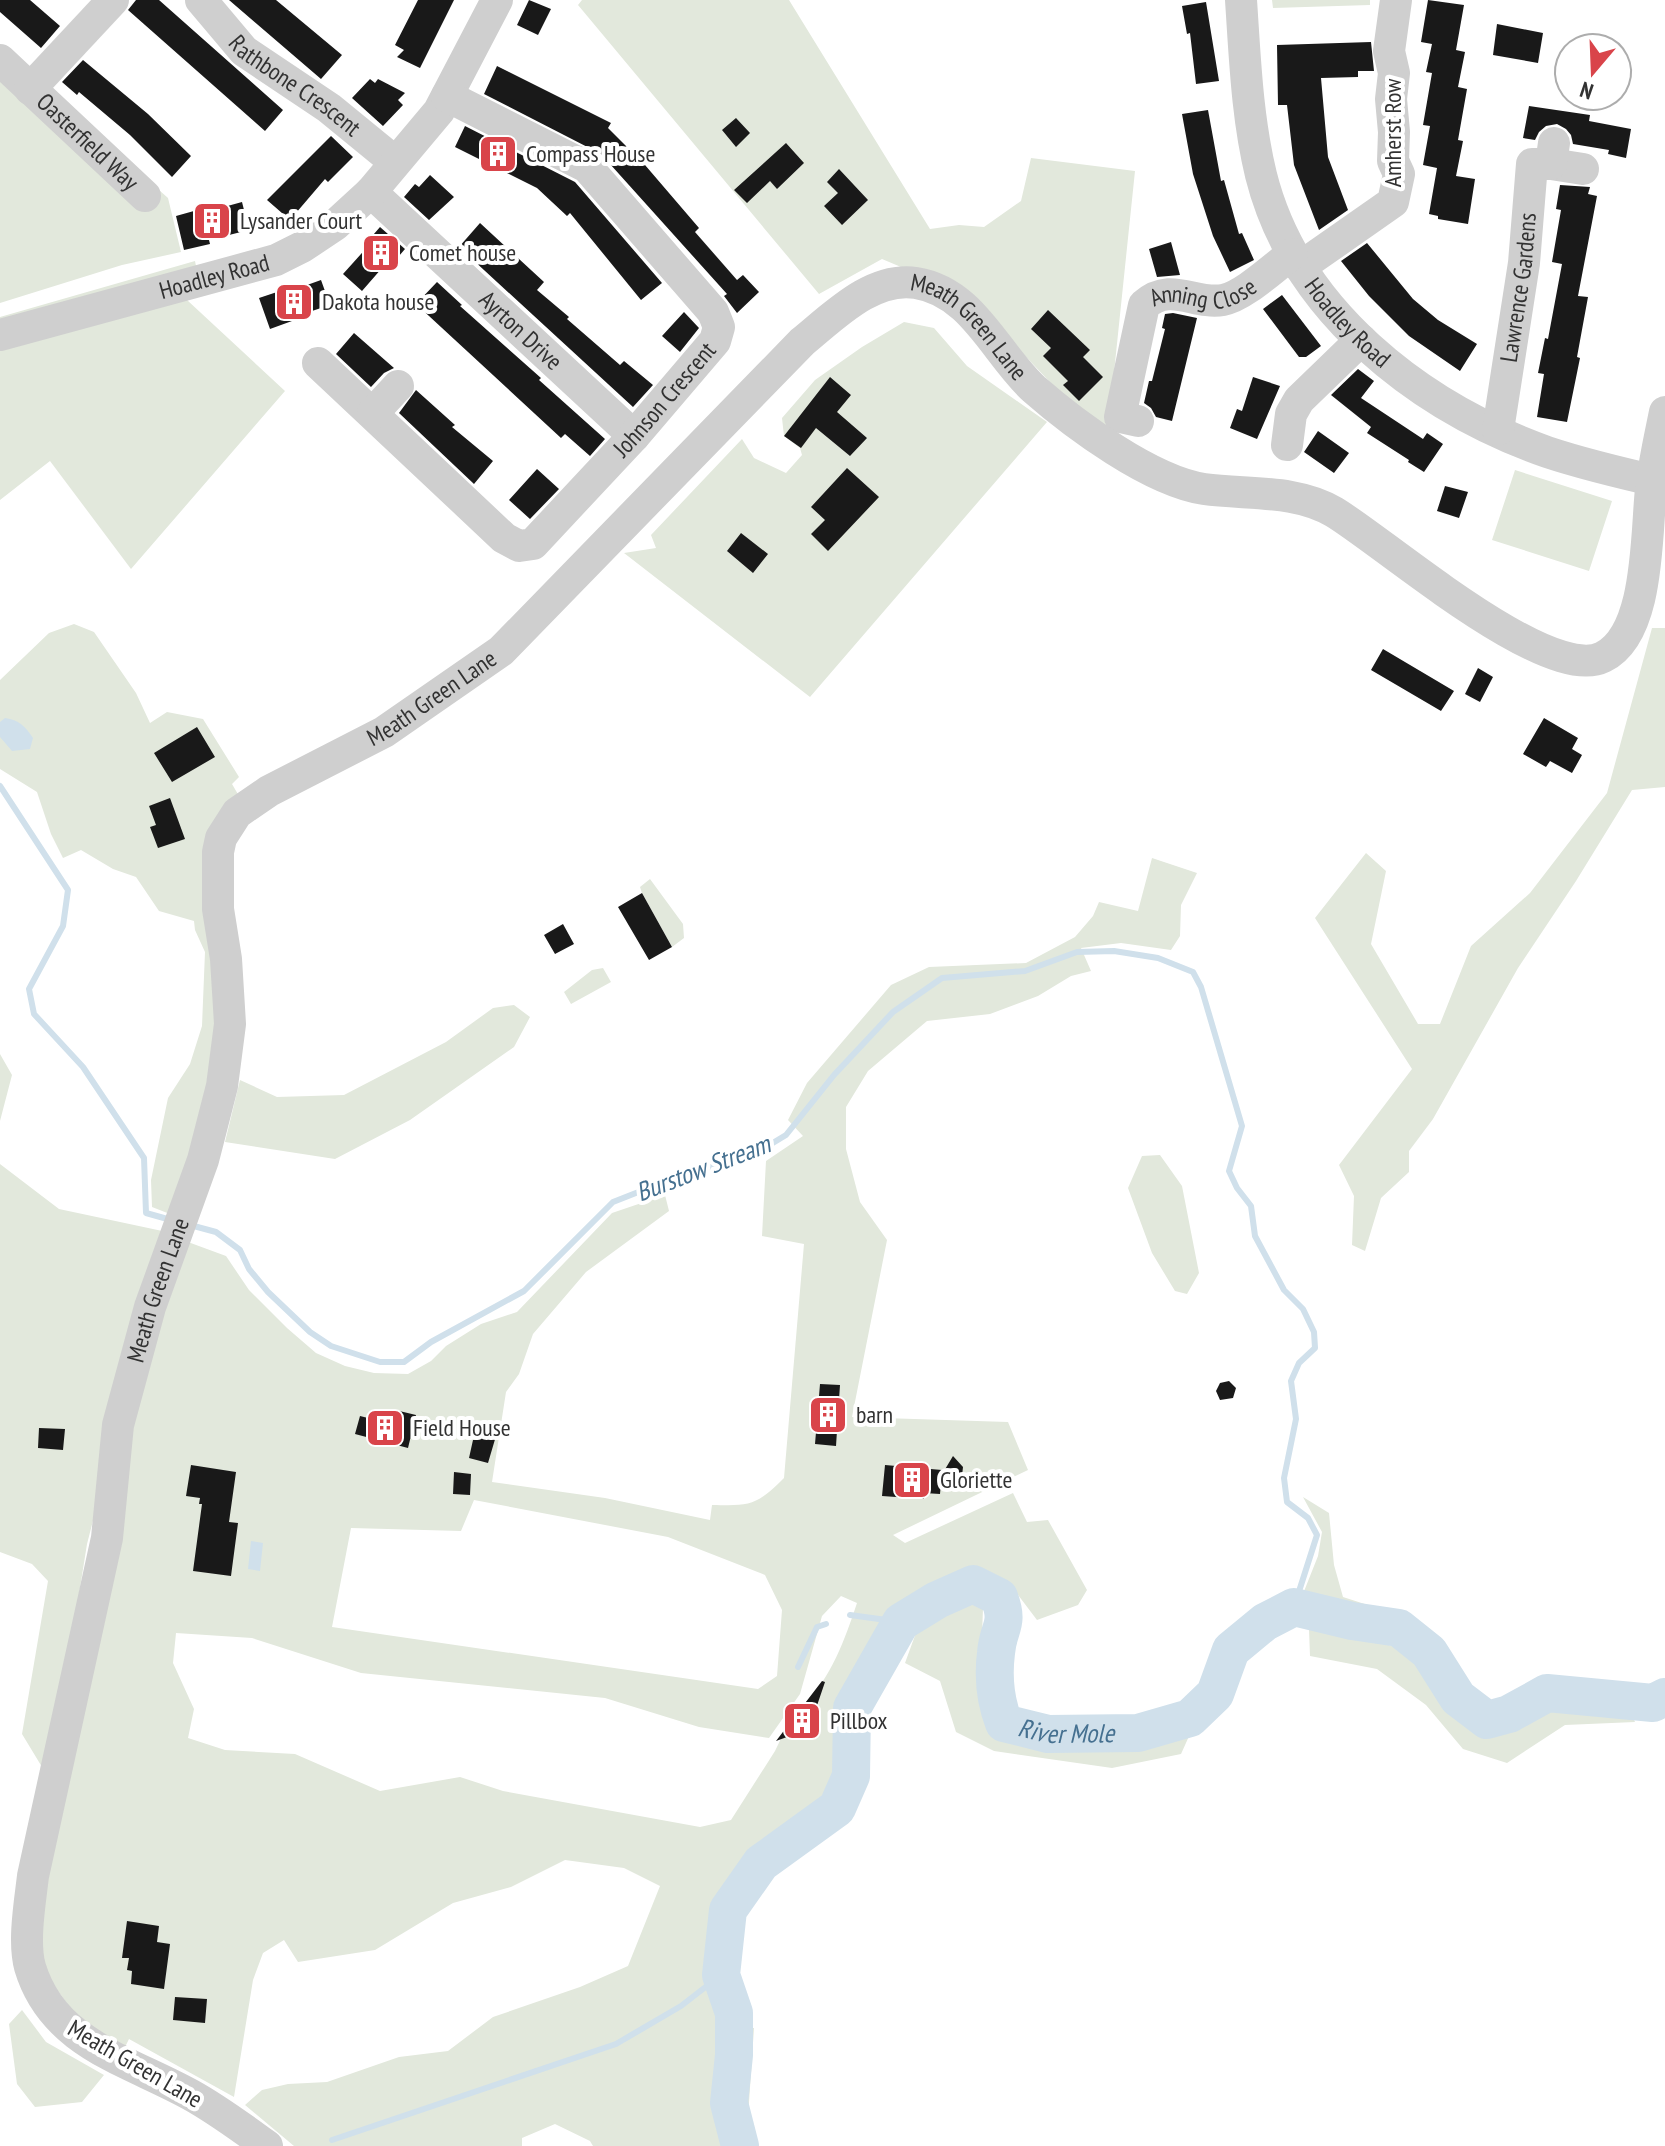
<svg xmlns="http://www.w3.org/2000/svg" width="1665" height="2146" font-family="'PT Sans Narrow',sans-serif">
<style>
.green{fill:#e2e8dc;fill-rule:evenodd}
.water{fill:#d0e0eb}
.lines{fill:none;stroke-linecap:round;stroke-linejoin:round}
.stream{stroke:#d0e0eb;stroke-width:6}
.river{stroke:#d0e0eb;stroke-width:38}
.building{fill:#191919}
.minor{stroke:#cfcfcf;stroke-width:32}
.labels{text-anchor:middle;stroke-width:8;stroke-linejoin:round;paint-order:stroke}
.street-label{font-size:24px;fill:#323232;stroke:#fff}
.poi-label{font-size:24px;fill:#323232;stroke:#fff;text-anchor:start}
.water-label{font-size:26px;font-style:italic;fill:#457090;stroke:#fff}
</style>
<rect width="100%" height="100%" fill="#fff"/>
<path class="green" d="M582,0H789L930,229L959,225L984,227L1021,201L1031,158L1135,171L1108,430L1065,398L1012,342L920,275L882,259L819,294L578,5Z
M1272,0H1370V5L1273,8Z
M0,77L144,207L159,190L168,198L181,252L122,265L0,303Z
M195,261L196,266L0,322V317Z
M187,300L285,391L131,569L50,461L0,500V348Z
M904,322L934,328L967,366L1047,422L810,697L624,553L656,548L651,535L742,439L754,458L786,473L802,455L800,448L784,436L782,418L815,380L862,347Z
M1515,470L1612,501L1589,571L1492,540Z
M74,624L94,632L136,693L150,723L167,712L203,719L239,777L232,784L239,796L211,1084L175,1216L152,1207L151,1180L168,1098L190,1064L202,1026L205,952L195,930L194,921L159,911L136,877L113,869L81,850L63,858L51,834L37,792L0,769V680L49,633Z
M1652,628H1665V787L1632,790L1576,881L1518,968L1433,1119L1409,1151V1172L1381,1198L1365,1251L1352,1245L1354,1196L1339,1165L1412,1069L1315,918L1366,853L1386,871L1371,944L1418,1024H1440L1471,946L1530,893L1607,793Z
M1152,858L1197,873L1181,905L1180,936L1171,950L1121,943L1081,948L1091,971L1071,976L1038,996L990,1014L927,1021L868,1071L846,1107V1149L860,1202L887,1240L852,1417L1008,1422L1028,1470L893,1535L905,1543L1013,1493L1027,1522L1048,1520L1087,1590L1078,1605L1037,1620L1015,1591L983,1577L957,1584L897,1616L875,1659L844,1702L842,1731L846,1764L837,1789L817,1813L754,1858L720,1908L712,1972L726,2027L754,2028L747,2132L753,2146H593L590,2141L555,2124L522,2138V2146H294L245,2105L262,2090L288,2084L327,2082L399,2057L448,2051L493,2017L580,1987L628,1966L660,1886L624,1868L565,1860L511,1887L453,1903L375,1950L298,1962L284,1940L263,1953L253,1980L234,2097L129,2039L124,2049L86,2030L40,1966L37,1913L136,1412L170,1288L188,1242L226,1256L249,1290L287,1328L316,1353L345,1366L374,1373L408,1374L431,1361L446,1346L481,1324L517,1312L612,1213L665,1195L669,1211L586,1272L533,1334L519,1374L506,1392L492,1482L605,1498L710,1520L712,1505C750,1506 756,1506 784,1478L804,1244L762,1236L766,1161L803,1136L788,1120L807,1083L891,985L929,967L1026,963L1075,937L1093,916L1099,902L1138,911ZM474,1500L668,1537L765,1575L782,1610L777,1676L758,1689L332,1627L351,1528L461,1531ZM841,1596L857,1603C845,1639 831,1679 803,1705L814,1714L809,1729L794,1734L786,1728L775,1751L731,1820L700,1827L503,1791L460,1777L380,1791L295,1754L225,1750L188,1738L194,1709L173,1663L176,1633L252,1638L361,1673L605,1698L699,1727L769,1738L800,1694L822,1616Z
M650,879L683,924L684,938L672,947L642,893L640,887Z
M603,968L611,982L571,1004L564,992L592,970Z
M514,1005L530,1017L514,1047L410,1120L335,1159L225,1142L240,1080L277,1097L344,1095L446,1042L493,1008Z
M0,1054L12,1075L0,1121Z
M1160,1155L1182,1186L1199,1273L1187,1294L1175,1291L1152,1253L1128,1188L1142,1156Z
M0,1164L59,1209L167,1232L87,1544L65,1682L42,1767L22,1734L48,1581L32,1564L0,1552Z
M1303,1497L1329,1513L1334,1565L1343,1597L1405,1617H1361L1357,1639L1409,1649L1475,1728L1499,1732L1541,1710L1586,1708L1631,1712L1635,1722L1565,1725L1507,1763L1463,1749L1426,1705L1377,1669L1310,1656L1309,1629L1295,1614L1318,1556L1322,1532Z
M962,1601L983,1608L981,1665L986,1727L1007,1740L1076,1747L1190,1734L1181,1754L1112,1768L994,1751L956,1732L940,1681L905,1663L917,1630Z
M22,2010L46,2042L104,2075L82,2102L35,2107L17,2084L9,2024Z"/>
<path class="water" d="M5,718C19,720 25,726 33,738L30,749L12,751L0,737V722Z
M251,1541L263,1543L260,1571L248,1569Z"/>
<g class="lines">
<path class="stream" d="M0,786L68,890L63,926L29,989L34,1014L83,1067L144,1158L146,1213L171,1220
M190,1225L216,1232L240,1250L249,1269L268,1292L310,1332L331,1346L380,1362H404L431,1342L524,1291L613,1202L674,1178L756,1153L786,1135L834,1075L893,1012L942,978L1025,971L1077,952L1114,951L1158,958L1193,972L1201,987L1242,1126L1229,1171L1237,1188L1251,1206L1255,1236L1284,1290L1303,1309L1314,1332L1315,1348L1299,1363L1291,1381L1296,1419L1284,1478L1287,1502L1308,1518L1317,1535L1294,1607
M850,1615L901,1622
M798,1667L817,1627L826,1624
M332,2140L616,2044L681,2006L721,1975"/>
<path class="river" id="s1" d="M740,2146L729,2103L734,2055V2013L721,1975L728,1910L761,1863L837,1808L851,1776L852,1708L901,1622L937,1600L973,1584L999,1597C1010,1626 998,1626 996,1653C993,1677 995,1700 1004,1723L1048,1734L1138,1733L1190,1718L1215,1694L1231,1650L1265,1622L1294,1607L1352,1621L1399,1628L1429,1652L1458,1698L1487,1720L1509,1714L1547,1693L1653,1703L1665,1697"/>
</g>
<path class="building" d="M0,0H30L60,26L41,48L0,12Z
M136,0H159L283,110L265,131L128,10Z
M229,0H276L342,55L321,79Z
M418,0H454L420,68L397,57L404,50L395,45Z
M529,0L551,9L538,35L517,25Z
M1428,0L1464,5L1456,50L1465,52L1458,87L1467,89L1458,140L1463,141L1456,176L1475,179L1468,224L1438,219V216L1429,214L1437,168L1423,165L1430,126L1423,125L1432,73L1426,72L1432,44L1421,42Z
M1206,2L1219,81L1196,84L1190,33L1187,34L1182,6Z
M1497,24L1543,33L1538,63L1493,55Z
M1371,42L1374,71H1358V77L1321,78L1328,157L1348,210L1319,230L1294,165L1287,105H1278L1277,45Z
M83,60L148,114L191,156L172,177L130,135L79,92L77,95L62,82Z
M497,66L611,123L608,128L645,165L699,228L695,232L737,280L743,275L759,292L737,313L724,296L727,294L601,154L484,94Z
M370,79L375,83L378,79L405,93L398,100L403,105L383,126L352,98Z
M1529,106L1590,115L1589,121L1631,129L1626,158L1608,154L1609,150L1573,144L1571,135L1566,129L1557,124L1546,126L1539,132L1535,140L1523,138Z
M1208,110L1221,181L1224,180L1239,234L1242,233L1254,260L1230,272L1213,236L1193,174L1182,114Z
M736,118L750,133L736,147L722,130Z
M465,126L575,182L662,283L641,300L570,213L567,216L537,188L455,147Z
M331,136L353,157L328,182L325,179L290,220L267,200Z
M786,143L804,163L777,189L770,181L747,203L734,190Z
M839,169L868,200L842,225L824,206L838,193L827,182Z
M430,175L454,197L429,220L404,197L415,184L419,187Z
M1560,185L1590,187L1588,194L1597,196L1578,296L1588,297L1577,357L1580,358L1567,422L1537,417L1544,374L1538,373L1545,338L1548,339L1562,264L1552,262L1561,210L1556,209Z
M242,202L249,230L209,240L210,244L184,250L176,216L201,209L202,213Z
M480,223L544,282L537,290L569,317L567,319L620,365L624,361L653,385L633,407L459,247Z
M380,227L405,249L393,263L389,260L362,291L343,274L370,244L367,242Z
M1171,242L1180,275L1157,277L1149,249Z
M1367,243L1413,299L1438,320L1477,344L1460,371L1409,336L1369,296L1341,261Z
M321,280L330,305L291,318L292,321L270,329L259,298L280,291L282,294Z
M437,282L462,305L460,306L541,378L539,380L605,439L590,456L565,434L561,438L416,304Z
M1282,295L1321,346L1306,357H1299L1263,309Z
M1048,310L1090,350L1083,357L1103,377L1079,401L1063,385L1068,381L1043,356L1051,348L1031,329Z
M684,312L699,328L680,352L662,336Z
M1173,313L1197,318L1172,421L1156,417L1151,408L1144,403L1149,381H1152L1165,329L1162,328L1165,314Z
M354,333L394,368L384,373L371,387L336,354Z
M1358,369L1374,381L1361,398L1423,439L1427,433L1443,444L1424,472L1408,462L1409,460L1367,433L1371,427L1331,395Z
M830,377L851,395L837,412L867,438L850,456L816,428L801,448L784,436Z
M1253,377L1280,386L1257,439L1230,428L1237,409L1242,411Z
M416,390L455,425L452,427L493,461L474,484L399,413Z
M1318,431L1349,453L1334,473L1304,452Z
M847,468L879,497L828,551L811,534L825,520L811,507Z
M537,469L559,489L530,519L509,500Z
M1445,486L1468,492L1459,518L1437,511Z
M741,533L768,554L753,573L727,551Z
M1383,649L1454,691L1441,711L1371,670Z
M1478,668L1493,677L1480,702L1465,694Z
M1544,718L1578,738L1572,749L1582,755L1572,773L1550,761L1546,767L1523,754Z
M197,727L215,757L172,782L154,753Z
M170,798L185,839L158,848L150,827L156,825L149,806Z
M642,893L672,947L649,960L618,907Z
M563,924L574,944L555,954L544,935Z
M1229,1381L1236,1388L1233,1398L1220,1400L1216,1391L1220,1383Z
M820,1384L840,1385L836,1446L815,1444Z
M391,1409L416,1415L408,1448L355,1434L360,1416L388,1423Z
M39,1428L65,1429L63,1450L38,1448Z
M479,1432L496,1436L488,1463L469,1458L473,1440H477Z
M953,1456L963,1467L961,1485L941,1483L940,1494L924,1493V1499L882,1496L885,1465L942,1470L941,1476Z
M191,1465L236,1472L229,1522L238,1523L231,1576L193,1571L202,1504H199L200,1498L186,1496Z
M454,1472L471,1474L470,1495L453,1494Z
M822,1681L825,1682L809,1729L776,1741Z
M127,1921L159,1926L157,1942L170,1944L164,1989L131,1984L132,1971L127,1970L129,1958H122Z
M175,1997L207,1999L205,2023L173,2020Z"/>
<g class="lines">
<g class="minor">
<path id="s2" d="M201,0L244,51L329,108L395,162"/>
<path id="s3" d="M1241,0C1245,59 1247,117 1261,175C1295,311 1420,407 1547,452C1586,465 1625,474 1665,483"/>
<path id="s4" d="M0,60L145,196"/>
<path d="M30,89L113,0"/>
<path d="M1551,164L1583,169"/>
<path id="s5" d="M371,192L634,436"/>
<path d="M1300,267L1393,202L1399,174L1393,161L1394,132L1391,99L1394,73L1389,51L1396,0"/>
<path id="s6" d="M0,335L276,260L302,247L335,225L371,192L439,111L497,0"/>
<path id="s7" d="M318,363L504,538L519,546L533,544L634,436L715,341L719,327L713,312L587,167L447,96"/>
<path d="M373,413L398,386"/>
<path id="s8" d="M1138,421L1120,417L1144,305C1171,281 1194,305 1223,300C1244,296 1274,267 1292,254"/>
<path id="s9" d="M1498,430L1524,263L1532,164H1551L1554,143"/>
<path d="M1287,445L1291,414L1299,400L1361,340"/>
<path id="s10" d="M267,2146C242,2128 218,2110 191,2095C128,2060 53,2044 30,1967C23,1942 30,1902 33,1876L107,1538L118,1425L150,1307L203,1160L222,1086L230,1024L226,959L218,909V852L221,838L237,813L269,791L384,732L501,651L802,342C833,317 872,276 916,283C973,292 995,353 1034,389C1075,425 1151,481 1204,489C1247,495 1295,489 1334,512C1384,542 1548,685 1603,657C1650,634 1646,533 1651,489C1654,463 1660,437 1665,412"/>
</g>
</g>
<defs>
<g id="building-square" transform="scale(2)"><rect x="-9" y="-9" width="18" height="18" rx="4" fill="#d9444a" stroke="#fff"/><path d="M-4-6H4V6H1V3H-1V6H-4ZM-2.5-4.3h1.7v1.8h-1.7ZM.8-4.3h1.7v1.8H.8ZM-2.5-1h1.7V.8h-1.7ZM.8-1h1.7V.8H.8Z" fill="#fff"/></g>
</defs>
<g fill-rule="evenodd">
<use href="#building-square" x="498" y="154"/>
<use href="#building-square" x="212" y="221"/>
<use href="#building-square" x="381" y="253"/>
<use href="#building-square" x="294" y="302"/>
<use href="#building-square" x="828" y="1415"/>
<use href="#building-square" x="385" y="1428"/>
<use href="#building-square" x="912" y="1480"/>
<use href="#building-square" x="802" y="1721"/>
</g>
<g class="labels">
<g class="street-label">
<text dy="8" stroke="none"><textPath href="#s2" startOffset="128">Rathbone Crescent</textPath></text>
<text transform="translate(1393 133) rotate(-90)" y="8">Amherst Row</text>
<text dy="8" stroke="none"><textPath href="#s4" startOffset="120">Oasterfield Way</textPath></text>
<text dy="8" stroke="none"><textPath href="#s6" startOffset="222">Hoadley Road</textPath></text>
<text dy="8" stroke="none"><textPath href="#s9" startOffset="144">Lawrence Gardens</textPath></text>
<text dy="8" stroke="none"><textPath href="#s8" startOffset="196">Anning Close</textPath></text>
<text dy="8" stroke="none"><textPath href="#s3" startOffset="350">Hoadley Road</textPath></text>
<text dy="8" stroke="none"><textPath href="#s5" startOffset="204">Ayrton Drive</textPath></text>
<text dy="8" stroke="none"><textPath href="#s10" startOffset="2434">Meath Green Lane</textPath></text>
<text dy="8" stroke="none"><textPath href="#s7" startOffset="482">Johnson Crescent</textPath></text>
<text dy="8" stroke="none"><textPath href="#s10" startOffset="1716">Meath Green Lane</textPath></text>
<text dy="8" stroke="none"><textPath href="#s10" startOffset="996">Meath Green Lane</textPath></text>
<text transform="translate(135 2064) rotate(30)" y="8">Meath Green Lane</text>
</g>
<g class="poi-label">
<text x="526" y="162">Compass House</text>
<text x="240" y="229">Lysander Court</text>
<text x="409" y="261">Comet house</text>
<text x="322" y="310">Dakota house</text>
<text x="856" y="1423">barn</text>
<text x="413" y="1436">Field House</text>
<text x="940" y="1488">Gloriette</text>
<text x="830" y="1729">Pillbox</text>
</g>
<g class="water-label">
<text transform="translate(703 1168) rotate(-21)" y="9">Burstow Stream</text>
<text dy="9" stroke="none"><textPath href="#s1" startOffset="896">River Mole</textPath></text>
</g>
</g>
<g transform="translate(1593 72) rotate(199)"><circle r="38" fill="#ffffff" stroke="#adadad" stroke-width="2"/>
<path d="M0-6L14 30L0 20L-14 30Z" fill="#d9444a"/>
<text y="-12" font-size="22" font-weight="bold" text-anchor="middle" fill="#323232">N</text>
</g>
</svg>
